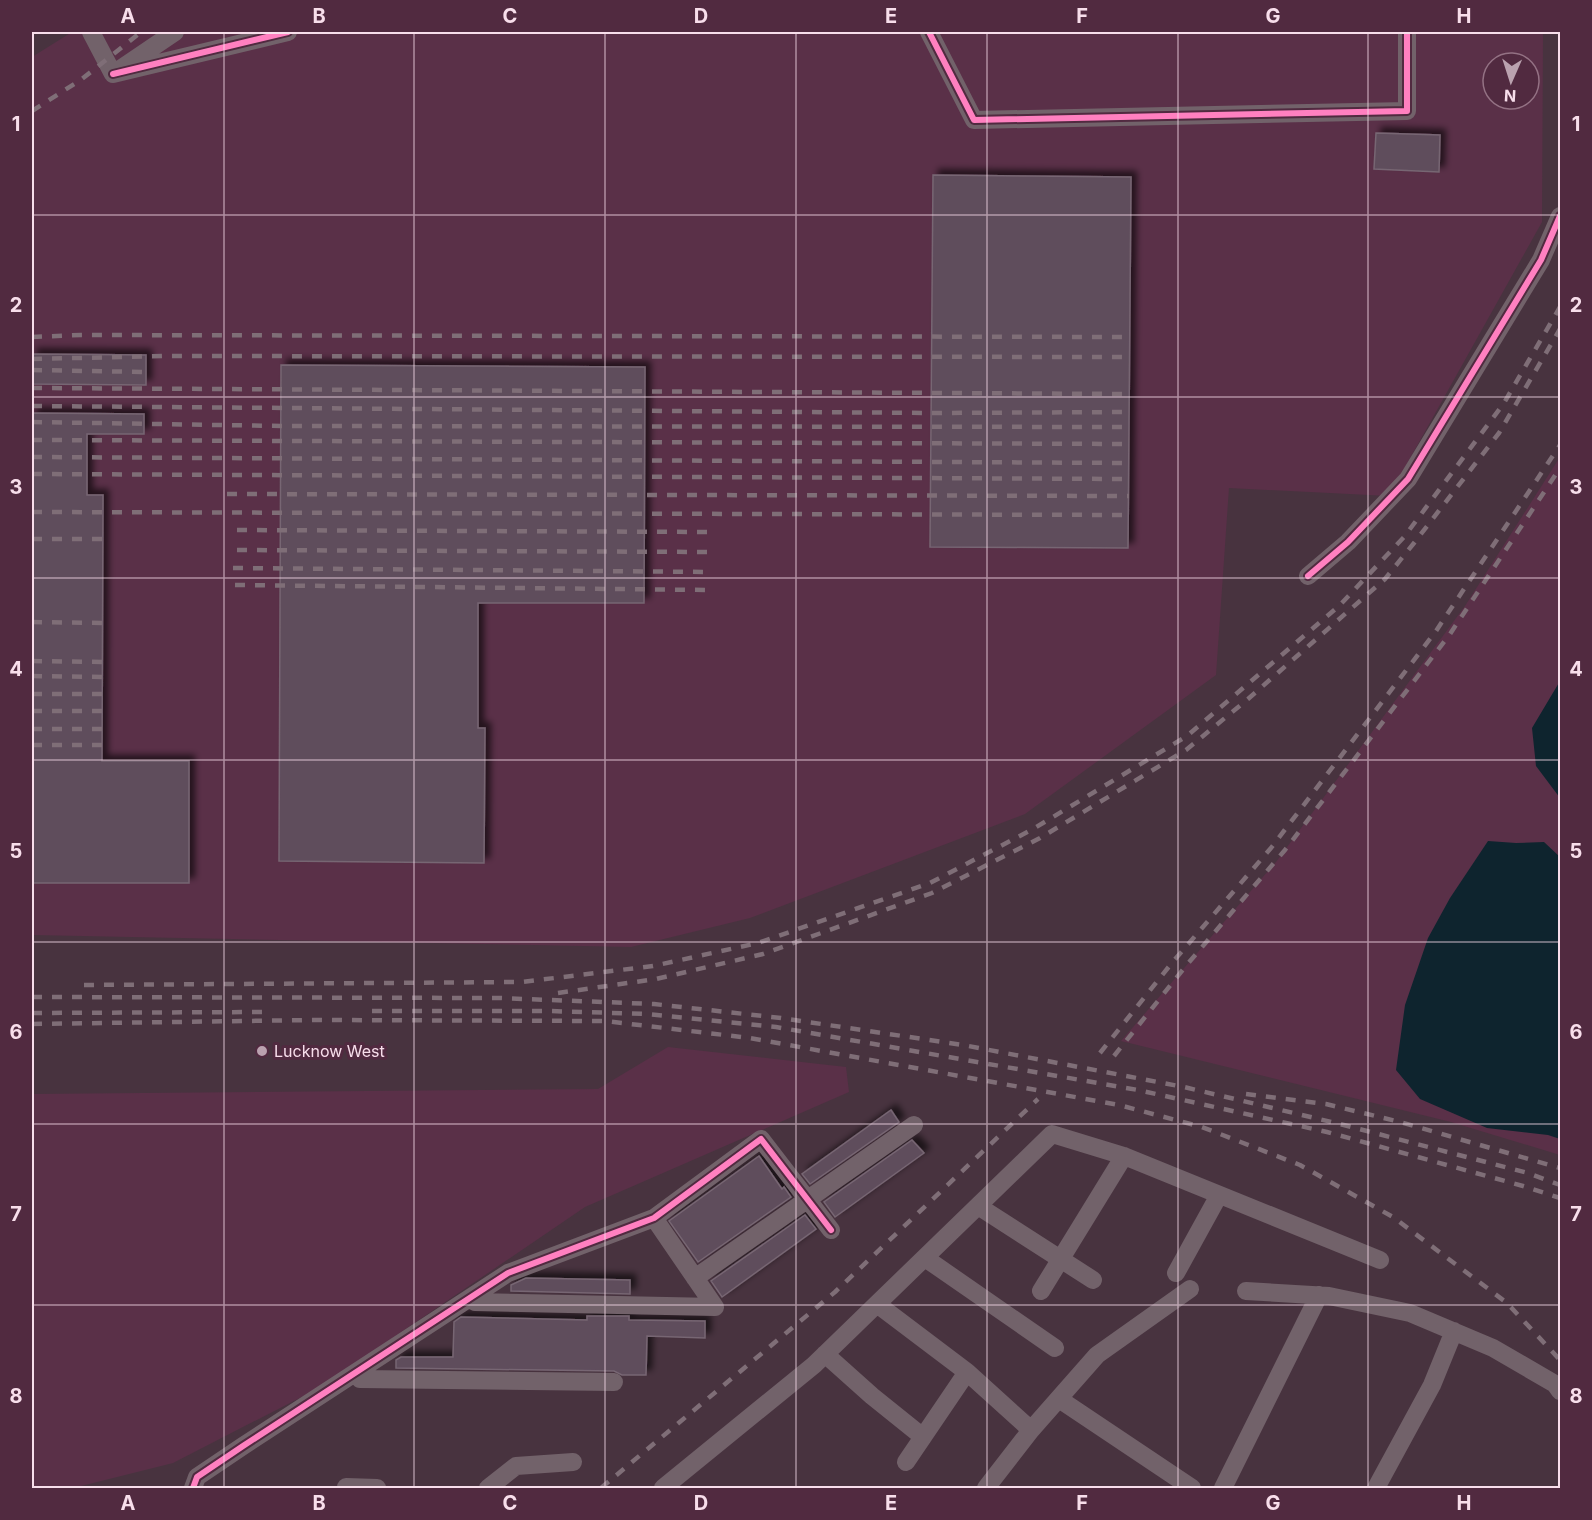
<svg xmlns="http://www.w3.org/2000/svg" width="1592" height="1520" font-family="Inter,sans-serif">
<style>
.built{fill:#5a3048;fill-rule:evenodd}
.water{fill:#0e242e}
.building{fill:#5f4d5c;stroke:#776673;stroke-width:1.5;filter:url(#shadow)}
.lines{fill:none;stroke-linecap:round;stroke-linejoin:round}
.minor{stroke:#72626a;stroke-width:18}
.rail{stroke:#7f6e77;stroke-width:4.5;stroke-dasharray:10 10;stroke-linecap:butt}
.cycleway-casing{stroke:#512a40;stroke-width:10}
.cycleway{stroke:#ff80c0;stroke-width:6}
.grid{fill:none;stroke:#f8deeb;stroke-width:1.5;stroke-opacity:0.55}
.poi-dot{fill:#baa2af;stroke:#512a40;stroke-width:2}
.labels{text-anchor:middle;stroke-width:6;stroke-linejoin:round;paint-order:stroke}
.poi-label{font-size:16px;fill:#f8deeb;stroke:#512a40;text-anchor:start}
.neatline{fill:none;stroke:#f8deeb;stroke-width:2}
.grid-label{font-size:20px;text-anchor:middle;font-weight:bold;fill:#f8deeb}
</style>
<defs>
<filter id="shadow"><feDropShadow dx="5.5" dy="-5.5" stdDeviation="3" flood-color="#0009"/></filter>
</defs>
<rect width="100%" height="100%" fill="#48333f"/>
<path class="built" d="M72,32H1543L1542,222L1389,496L1229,488L1216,675L1025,814L750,918L631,947L32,935V57ZM1493,63H1529V99H1493Z
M1560,457V1155L1451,1122L1121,1041L1276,862L1465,606Z
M668,1047L846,1067L849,1092L585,1207L319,1388L173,1463L73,1488H32V1094L598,1089Z"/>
<path class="water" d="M1560,681V798L1536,766L1532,728Z
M1488,841L1516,843L1544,842L1560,857V1139L1548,1135L1487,1128L1420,1099L1396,1070L1405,1005L1428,938L1450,898Z"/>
<path class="building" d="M1376,133L1440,135L1439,172L1374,169Z
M933,175L1131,177L1128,548L930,547Z
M32,354L146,355V385L32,384Z
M281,365L645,367L644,603H478V728H485L484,863L279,861Z
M32,413L144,414V434H87V495H103L102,761H189V883H32Z
M891,1110L899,1122L810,1184L802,1174Z
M912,1140L924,1153L835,1217L824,1202Z
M759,1156L782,1189L784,1187L791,1197L698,1262L669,1221Z
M805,1215L816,1229L722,1297L711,1281Z
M526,1278L630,1280V1294L511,1291V1285Z
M587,1316H629V1320L705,1321V1338L647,1336L646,1375H622L614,1371L396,1368V1360L401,1357H453L454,1322L461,1317L587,1320Z"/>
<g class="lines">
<path class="minor" d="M91,32L113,74L175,32
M929,32L974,120L1407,111V32
M113,74L288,32
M1308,576L1348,542L1408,479L1541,260L1560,216
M978,1206L1093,1280
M654,1218L715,1307
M925,1258L1055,1348
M1176,1273L1219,1195
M695,1278L914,1125
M1041,1291L1124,1156
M1246,1291L1329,1296L1410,1313L1493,1348L1555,1384L1560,1391
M471,1297L475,1302L715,1307
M877,1304L967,1372L906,1462
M825,1354L872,1396L923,1437
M967,1372L1031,1430
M355,1373L360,1379L614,1382
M1059,1399L1192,1488
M193,1488L197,1477L243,1446L508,1273L654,1218L761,1139L831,1230
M346,1488V1487L377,1488
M488,1488L516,1466L573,1462
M663,1488L814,1365L1052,1134L1124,1156L1380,1260
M986,1488L1031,1430L1097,1355L1190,1289
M1223,1488L1319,1295
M1376,1488L1432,1385L1454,1331"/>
<path class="rail" d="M32,111L82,79L141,32
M32,337L81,335L1130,337
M32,359L167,356L1130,357
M32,370L146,372
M32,388L1130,394
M32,406L931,413L1129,412
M32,422L281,426L1129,427
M32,440L1129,444
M32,457L1129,463
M32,474L1129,479
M227,494L1129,496
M32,512L1129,515
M237,530L708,532
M32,539H103
M237,550L708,552
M233,568L711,572
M235,585L709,590
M32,622L102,623
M32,661L102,662
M32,676L102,677
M32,694H102
M32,711H102
M32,729H102
M32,745H102
M84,985L522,982L653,966L758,943L930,883L1033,829L1187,736L1339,606L1404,537L1504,403L1560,307
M558,993L656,979L763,954L932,893L1040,838L1186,750L1248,699L1385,579L1414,543L1499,433L1560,329
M32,997L499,998L654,1004L781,1018L963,1045L1184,1087L1340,1124L1528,1173L1560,1185
M372,1011H549L647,1014L776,1027L1138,1090L1327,1132L1523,1186L1560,1198
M32,1013L264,1012
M32,1024L316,1020L605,1021L750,1038L1119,1105L1202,1127L1300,1165L1393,1217L1507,1303L1560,1360
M1100,1053L1171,964L1271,848L1436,631L1560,445
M1114,1056L1185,967L1285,850L1450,634L1560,468
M1246,1094L1326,1104L1400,1122L1560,1168
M601,1488L835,1292L1038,1099"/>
<g class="cycleway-casing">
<path id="cycleway" d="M929,32L974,120L1407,111V32
M113,74L288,32
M1308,576L1348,542L1408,479L1541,260L1560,216
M193,1488L197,1477L243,1446L508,1273L654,1218L761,1139L831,1230"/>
</g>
<use href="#cycleway" class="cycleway"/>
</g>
<path class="grid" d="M224,32V1488M414,32V1488M605,32V1488M796,32V1488M987,32V1488M1178,32V1488M1368,32V1488M32,215H1560M32,397H1560M32,578H1560M32,760H1560M32,942H1560M32,1124H1560M32,1305H1560"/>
<circle class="poi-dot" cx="262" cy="1051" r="6"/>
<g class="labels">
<g class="poi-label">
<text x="274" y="1057">Lucknow West</text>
</g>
</g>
<rect width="1592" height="1520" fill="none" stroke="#512a40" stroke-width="66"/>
<g transform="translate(1511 81) rotate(183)"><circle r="28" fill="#512a40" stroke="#947284" stroke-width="1.5"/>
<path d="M0-4.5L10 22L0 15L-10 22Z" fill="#baa2af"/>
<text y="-9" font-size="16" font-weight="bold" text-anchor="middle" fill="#f8deeb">N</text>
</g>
<rect x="33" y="33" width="1526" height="1454" class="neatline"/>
<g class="grid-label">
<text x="128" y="23">A</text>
<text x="319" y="23">B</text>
<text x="510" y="23">C</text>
<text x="701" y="23">D</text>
<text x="891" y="23">E</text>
<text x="1082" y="23">F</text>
<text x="1273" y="23">G</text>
<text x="1464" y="23">H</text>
<text x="16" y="131">1</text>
<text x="1576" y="131">1</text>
<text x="16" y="312">2</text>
<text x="1576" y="312">2</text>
<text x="16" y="494">3</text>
<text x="1576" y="494">3</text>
<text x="16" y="676">4</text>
<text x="1576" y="676">4</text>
<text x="16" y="858">5</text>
<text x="1576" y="858">5</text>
<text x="16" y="1039">6</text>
<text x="1576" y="1039">6</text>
<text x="16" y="1221">7</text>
<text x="1576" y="1221">7</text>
<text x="16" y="1403">8</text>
<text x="1576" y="1403">8</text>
<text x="128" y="1510">A</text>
<text x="319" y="1510">B</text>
<text x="510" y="1510">C</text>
<text x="701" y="1510">D</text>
<text x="891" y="1510">E</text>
<text x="1082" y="1510">F</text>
<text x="1273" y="1510">G</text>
<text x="1464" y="1510">H</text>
</g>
</svg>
